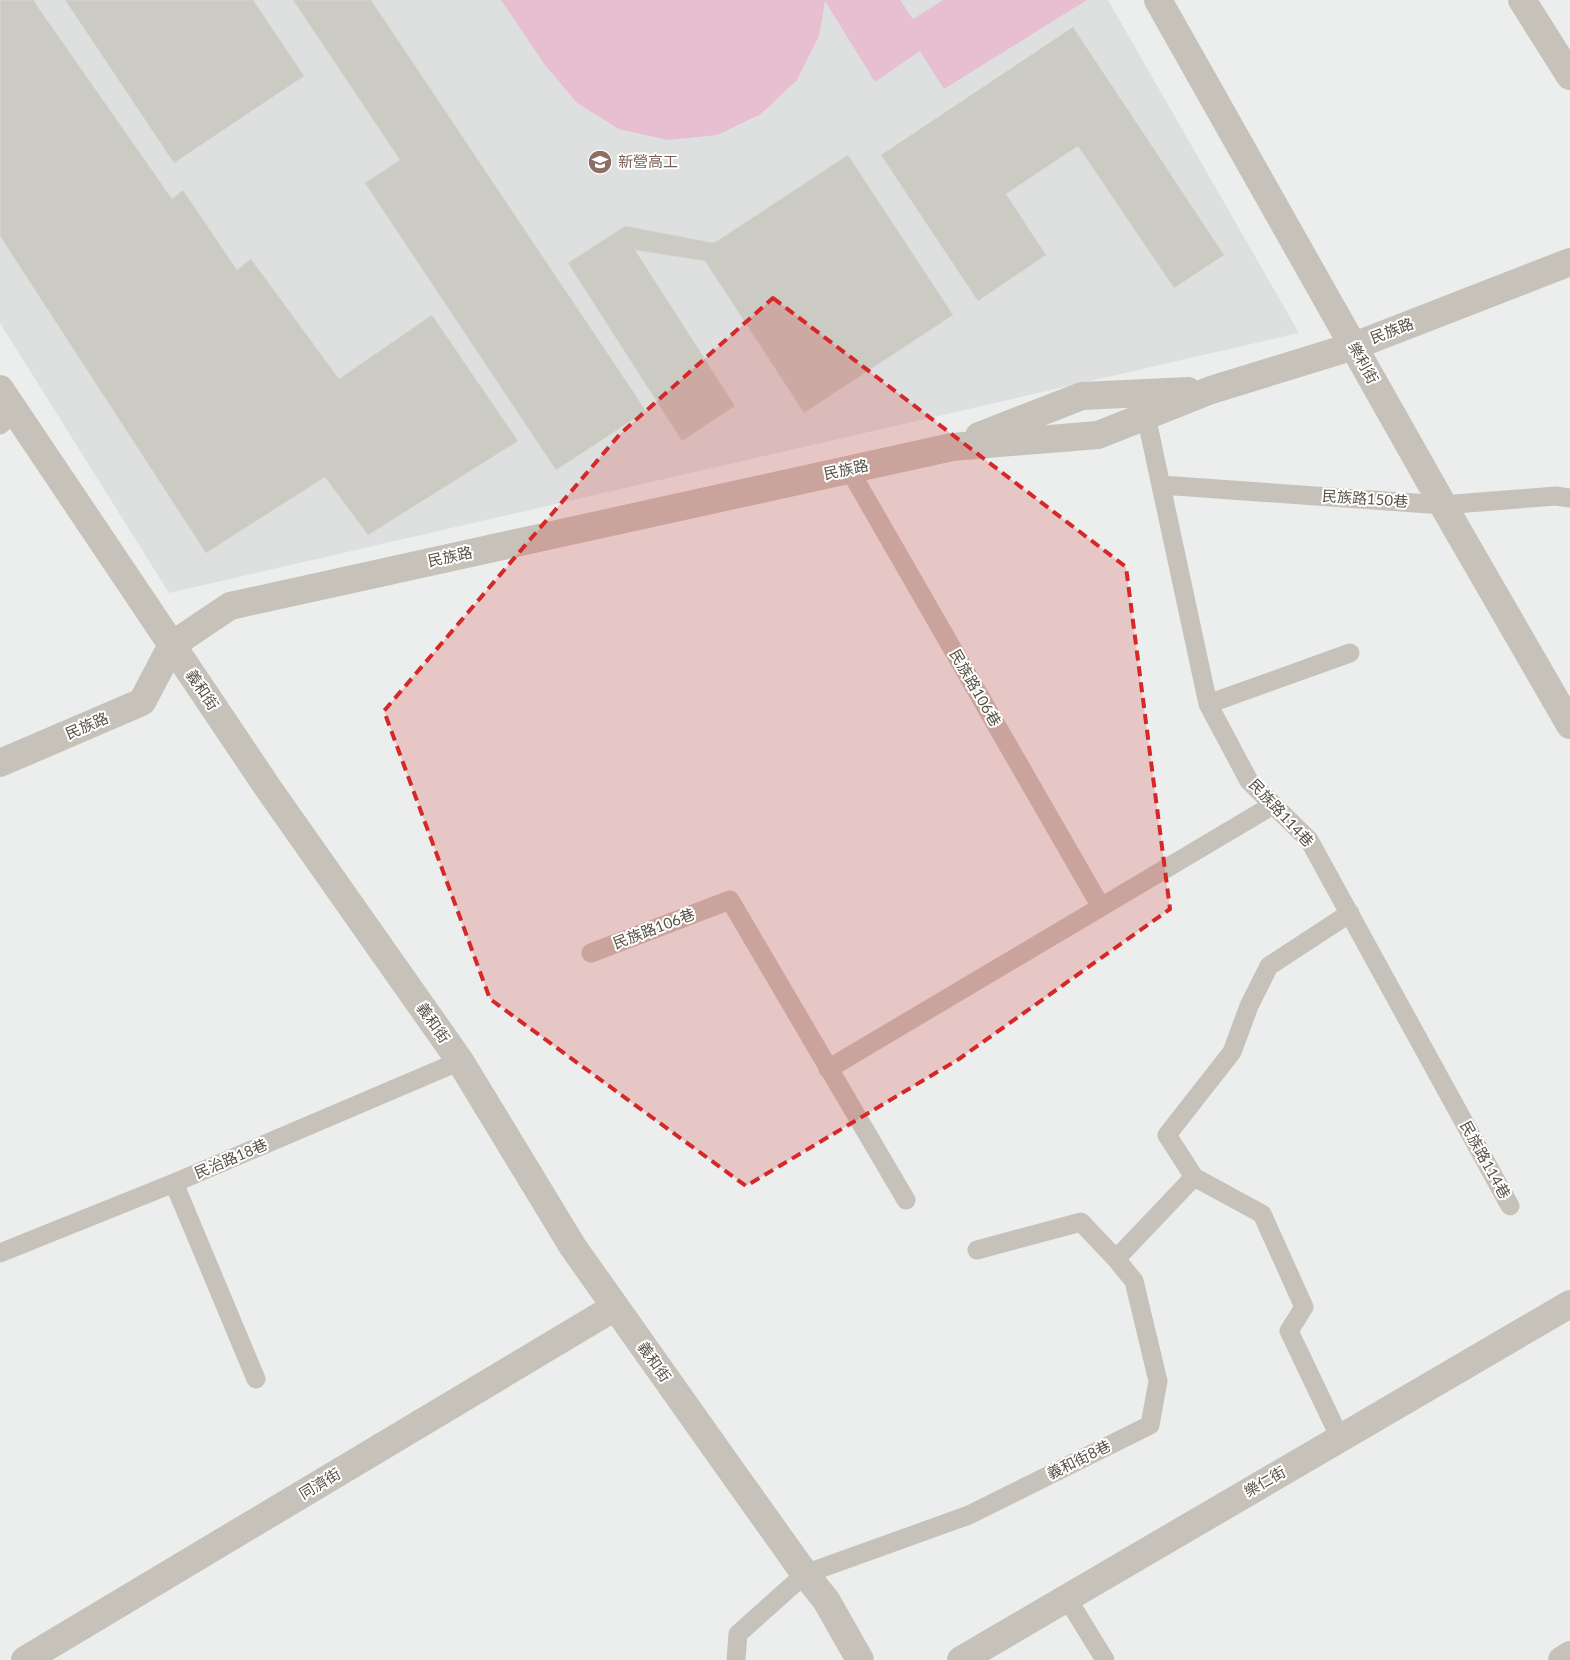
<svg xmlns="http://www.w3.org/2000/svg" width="1570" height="1660" font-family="Lato,'Noto Sans TC',sans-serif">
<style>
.education{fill:#dde0df}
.green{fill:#e8bed1}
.building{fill:#cbcac3;stroke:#d7d6d0}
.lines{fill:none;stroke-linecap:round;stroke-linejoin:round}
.service{stroke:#c7c2b9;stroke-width:19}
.minor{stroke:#c7c2b9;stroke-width:28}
.marked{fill:#d62828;fill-opacity:0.2;stroke:#d62828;stroke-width:4;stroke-dasharray:10 6;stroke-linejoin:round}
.labels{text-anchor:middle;stroke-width:4;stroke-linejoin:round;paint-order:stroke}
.education-label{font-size:15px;fill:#785e54;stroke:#fff;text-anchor:start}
.street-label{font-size:15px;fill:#575146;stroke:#fff}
</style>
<rect width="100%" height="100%" fill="#eceeee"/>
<path class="education" d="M0,0H1108L1299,333L169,593L0,323Z"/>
<path class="green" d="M501,0H900L913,19L943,0H1087L944,89L920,51L875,82L825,1L819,36L797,80L761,114L717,135L668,140L619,129L577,103L545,65Z"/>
<path class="building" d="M0,0H33L172,199L183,190L237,270L251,259L339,379L432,315L518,441L368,535L325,477L206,553L0,236Z
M65,0H253L304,76L174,163Z
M293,0H371L646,411L556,470L365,183L400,160Z
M1073,27L1224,255L1174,288L1078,146L1006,194L1046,255L978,301L881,155Z
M848,155L953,315L804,413L705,261L635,250L735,406L682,441L568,263L625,226L714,243Z"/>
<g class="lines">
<path class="service" d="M1146,416L1208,704L1249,781L1309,840L1510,1206
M0,425L15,412
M849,469L1101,907
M1161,485L1443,505L1556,496L1570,498
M1208,704L1350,653
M591,953L730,900L906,1200
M828,1069L1273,805
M1194,1177L1262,1214L1304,1307L1289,1331L1340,1438
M174,1183L256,1379
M0,1253L174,1183L460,1061
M1116,1259L1194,1177L1167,1135L1232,1052L1249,1006L1269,966L1350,913
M1067,1598L1105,1660
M736,1660L738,1634L805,1574L969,1515L1150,1425L1158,1381L1134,1281L1116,1259L1081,1222L977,1250"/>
<path class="minor" d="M1158,0L1443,505L1570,725
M1522,0L1570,76
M0,389L268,788L460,1061L573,1247L733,1473L805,1574L826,1600L860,1660
M979,436L1082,396L1188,391
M0,763L142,702L172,645L230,606L952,447L1098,435L1211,390L1354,346L1570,262
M25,1660L615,1307
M961,1660L1570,1304
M1562,1660L1570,1655"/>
</g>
<path class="marked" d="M773,298L1126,567L1170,909L959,1059L746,1186L490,999L384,711L620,434Z"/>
<defs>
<g id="school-disc" transform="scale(1.25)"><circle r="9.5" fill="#8d6e63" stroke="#fff"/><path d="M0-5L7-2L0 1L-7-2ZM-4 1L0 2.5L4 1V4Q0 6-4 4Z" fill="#fff"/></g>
</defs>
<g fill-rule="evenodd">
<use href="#school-disc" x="600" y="162"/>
</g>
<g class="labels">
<g class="education-label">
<text x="618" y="167">新營高工</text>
</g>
<g class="street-label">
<text transform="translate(1392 331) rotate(-21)" y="5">民族路</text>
<text transform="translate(1363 363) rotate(61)" y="5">樂利街</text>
<text transform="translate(846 470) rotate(-12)" y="5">民族路</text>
<text transform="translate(1365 499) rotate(4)" y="5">民族路150巷</text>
<text transform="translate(450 557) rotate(-12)" y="5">民族路</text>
<text transform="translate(975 688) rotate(60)" y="5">民族路106巷</text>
<text transform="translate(202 690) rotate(56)" y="5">義和街</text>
<text transform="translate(87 726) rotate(-23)" y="5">民族路</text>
<text transform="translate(1281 813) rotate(47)" y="5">民族路114巷</text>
<text transform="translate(654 929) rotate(-21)" y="5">民族路106巷</text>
<text transform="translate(433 1023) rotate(55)" y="5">義和街</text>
<text transform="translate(231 1159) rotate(-23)" y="5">民治路18巷</text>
<text transform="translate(1485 1160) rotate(61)" y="5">民族路114巷</text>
<text transform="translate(654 1362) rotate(55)" y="5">義和街</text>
<text transform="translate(1079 1460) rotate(-26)" y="5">義和街8巷</text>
<text transform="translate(1265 1482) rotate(-30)" y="5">樂仁街</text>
<text transform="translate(320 1484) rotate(-31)" y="5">同濟街</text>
</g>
</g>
</svg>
